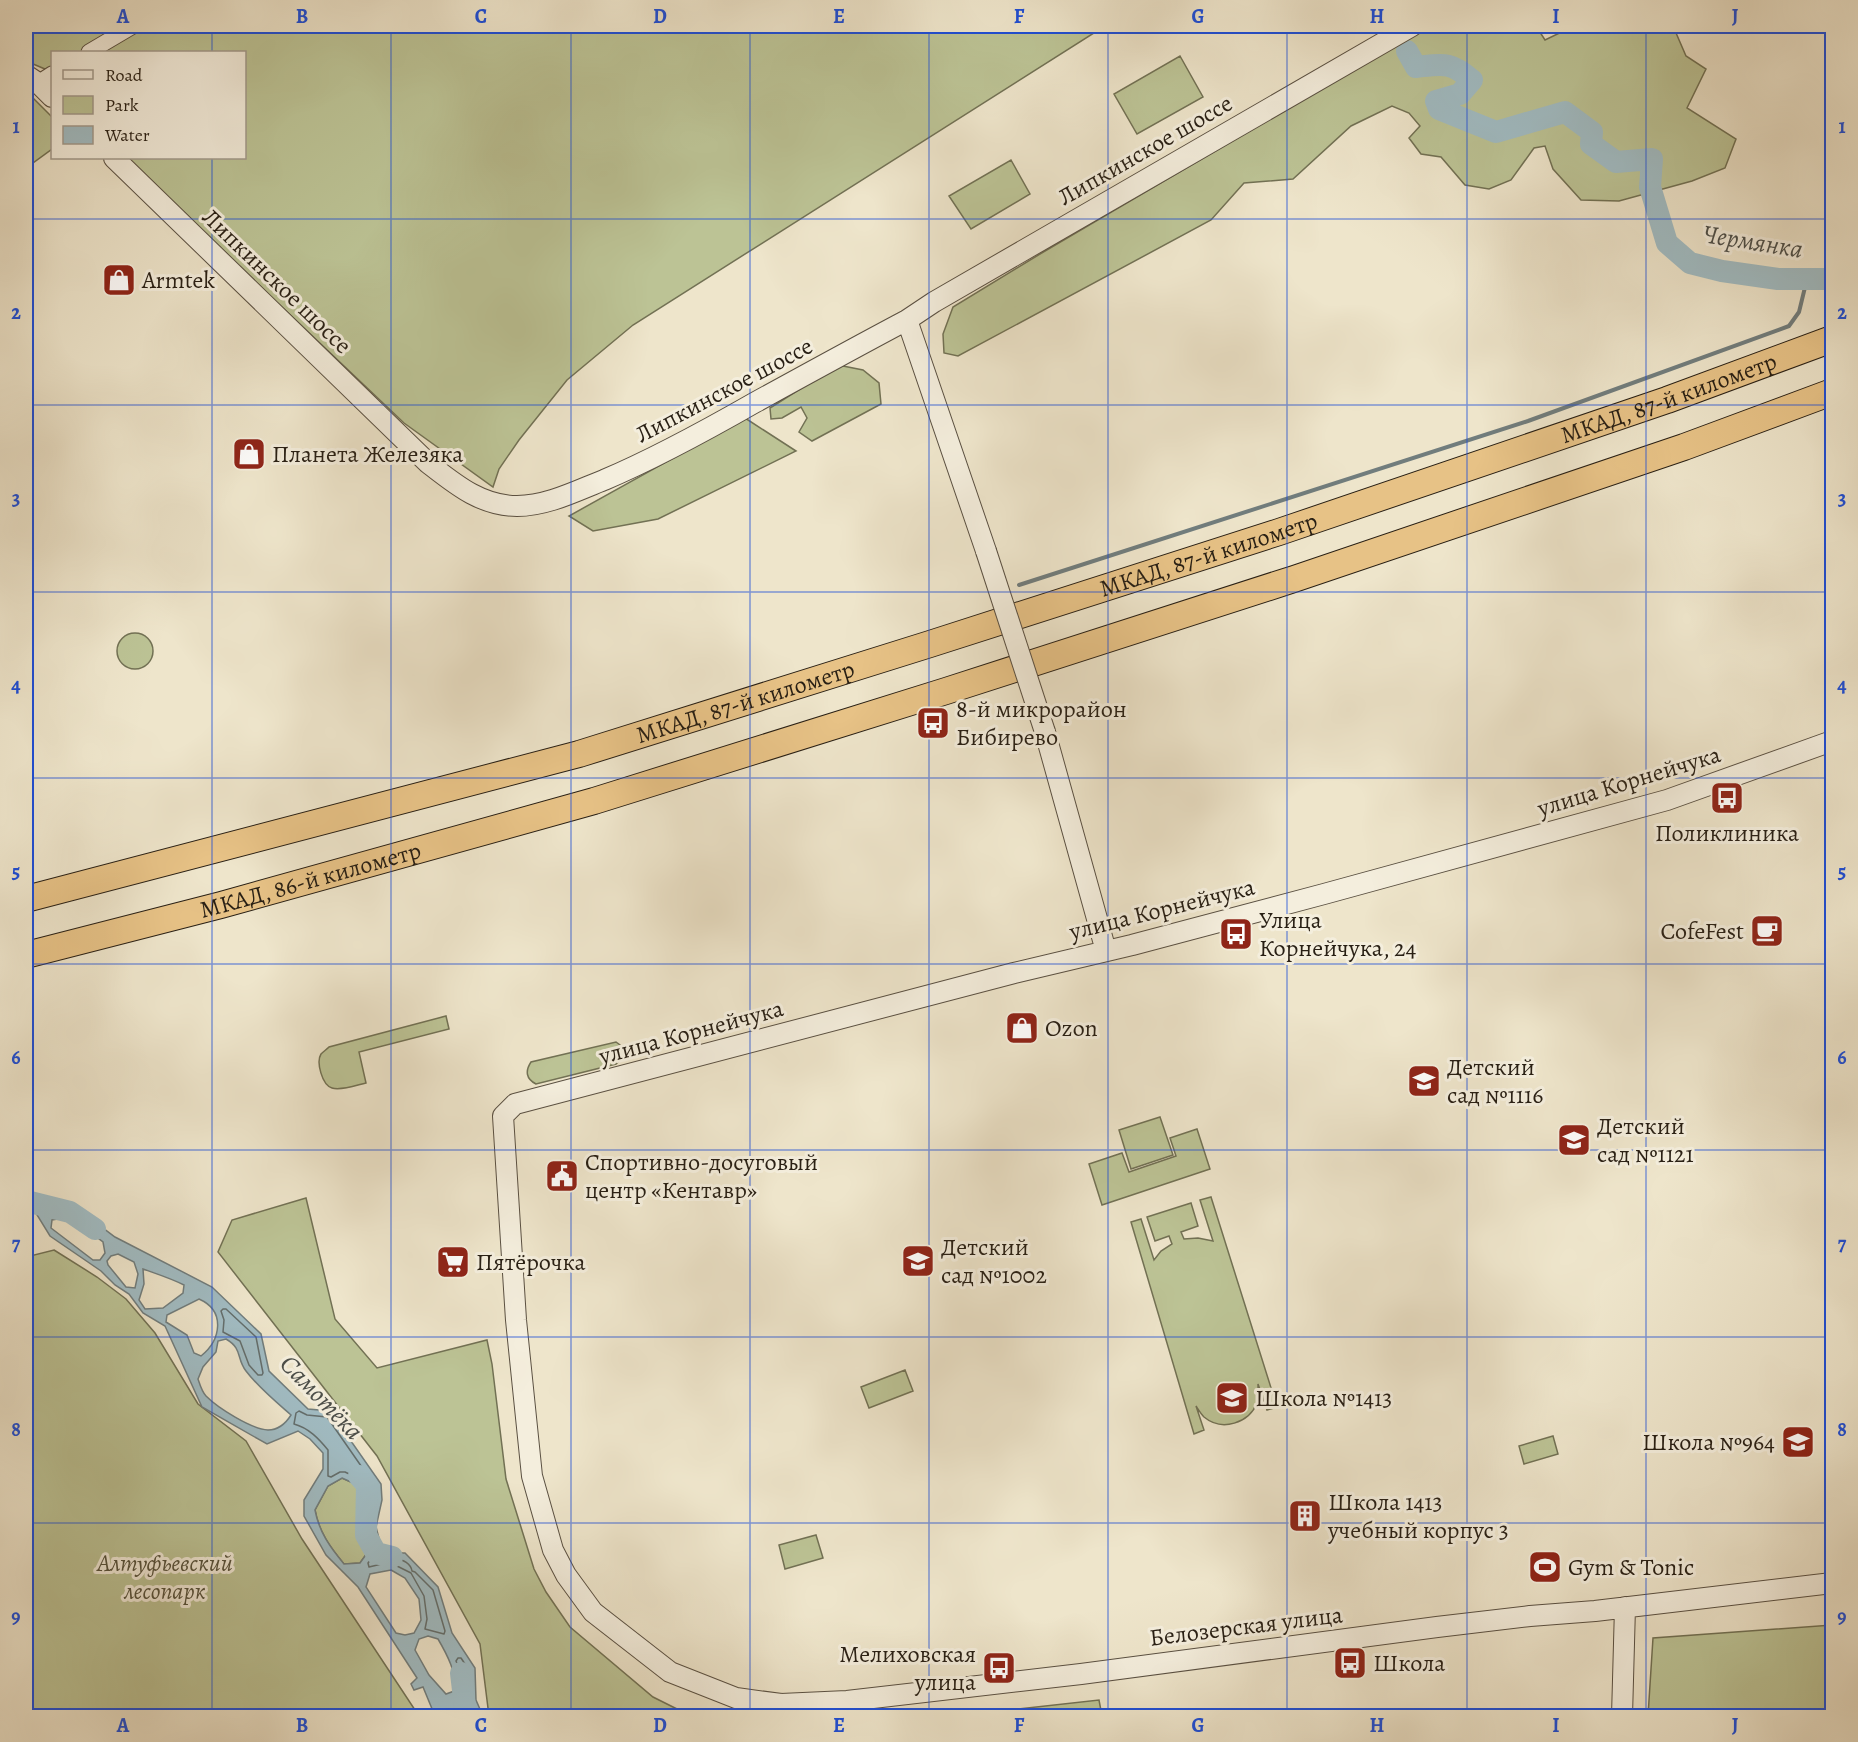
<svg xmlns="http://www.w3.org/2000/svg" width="1858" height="1742" font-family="Alegreya,serif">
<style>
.green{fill:#bcc395;stroke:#727154;stroke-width:1.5}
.water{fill:#a1bcc3;stroke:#717d7d;stroke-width:1.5;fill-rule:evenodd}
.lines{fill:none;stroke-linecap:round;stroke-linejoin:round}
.shore{stroke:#646e6c;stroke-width:1.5}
.stream{stroke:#717d7d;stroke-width:4}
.river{stroke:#a1bcc3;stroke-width:22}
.minor-casing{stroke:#5a5042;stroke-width:17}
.tertiary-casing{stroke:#5a5042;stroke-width:22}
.trunk-casing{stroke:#281f14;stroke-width:28}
.minor{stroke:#f4eedd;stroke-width:15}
.tertiary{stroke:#f4eedd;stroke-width:20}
.trunk{stroke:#e7c286;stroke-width:26}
.tertiary-bridge-casing{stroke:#5a5042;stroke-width:22;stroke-linecap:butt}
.tertiary-bridge{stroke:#f4eedd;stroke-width:20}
.grid{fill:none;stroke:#1d4ed8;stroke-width:1.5;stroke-opacity:0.55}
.labels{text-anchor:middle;stroke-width:6;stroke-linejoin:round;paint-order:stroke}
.street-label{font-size:24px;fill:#281f14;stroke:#f4eedd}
.poi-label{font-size:24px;fill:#281f14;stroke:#f4eedd;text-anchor:start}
.park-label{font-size:24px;font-style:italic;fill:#54503b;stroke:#f4eedd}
.water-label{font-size:26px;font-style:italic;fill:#4c4e49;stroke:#f4eedd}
.neatline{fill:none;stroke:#1d4ed8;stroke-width:2}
.grid-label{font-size:20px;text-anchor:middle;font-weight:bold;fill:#1d4ed8}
</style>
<rect width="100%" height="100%" fill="#eee5cb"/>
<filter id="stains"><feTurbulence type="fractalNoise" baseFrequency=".00333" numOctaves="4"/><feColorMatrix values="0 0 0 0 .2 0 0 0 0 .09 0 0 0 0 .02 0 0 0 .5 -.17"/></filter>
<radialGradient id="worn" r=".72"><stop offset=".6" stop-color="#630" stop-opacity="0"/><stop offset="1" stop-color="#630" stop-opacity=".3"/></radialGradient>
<path class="green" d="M26,26H1105L633,325L567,380L519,440L499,469L493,487L404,423L125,158H244V52H52V72L26,61Z
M1428,26H1536L1545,40L1574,26H1673L1686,56L1706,69L1687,108L1736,139L1725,168L1692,181L1619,201L1581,200L1553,169L1545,146L1534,148L1511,180L1489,189L1465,185L1441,157L1421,154L1409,138L1420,126L1409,113L1392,106L1351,126L1293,179L1244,183L1211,220L958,356L944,353L943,334L953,307L1045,251Z
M1180,56L1203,97L1137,134L1114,94Z
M26,91L52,117V149L26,168Z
M1011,160L1030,194L971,229L949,196Z
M838,365L863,370L879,383L881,404L812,441L799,432L807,418L801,407L782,418L771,419L770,408Z
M745,418L796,451L658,519L593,531L569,516Z
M117 651a18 18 0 1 1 36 0a18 18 0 1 1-36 0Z
M446,1016L449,1029L359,1052L366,1083C357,1085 341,1091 332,1088C322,1085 316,1062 321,1054C323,1052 327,1049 329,1047Z
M616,1042L620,1045L624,1056L616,1064L536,1084C526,1079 525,1071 531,1062Z
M1160,1117L1173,1155L1131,1169L1119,1130Z
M1197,1129L1210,1169L1102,1205L1089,1164L1122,1153L1129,1172L1176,1156L1170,1138Z
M1211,1197L1277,1407L1267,1410L1258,1384C1258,1391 1259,1396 1257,1403C1249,1423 1222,1432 1204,1417C1201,1414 1198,1409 1196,1406L1204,1430L1194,1434L1131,1222L1141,1219L1154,1260L1161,1251L1172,1244L1169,1236L1155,1241L1147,1217L1191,1203L1198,1226L1181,1232L1184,1239L1198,1238L1213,1241L1200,1200Z
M306,1198L335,1319L377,1368L487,1340L492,1364L506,1479L534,1569L546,1592L570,1627L653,1697L691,1716H489L480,1644L377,1456L218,1252L232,1220Z
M54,1250L97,1277L126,1299L155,1333L198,1404L246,1441L302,1539L419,1716H26V1257Z
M905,1370L913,1391L869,1408L861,1387Z
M1553,1436L1558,1454L1524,1464L1519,1446Z
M342,1478L360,1486L371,1511L370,1549L360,1563L344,1564C330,1547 319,1532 315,1510L328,1486Z
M816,1535L823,1558L785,1569L779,1545Z
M1832,1625V1716H1648L1653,1638Z
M1099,1700L1102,1716H957Z"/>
<path class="water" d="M37,1202L91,1219L115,1237L212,1287L261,1334L269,1371L308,1409L330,1411L381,1484L382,1500L376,1527L381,1546L391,1553H405L438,1587L452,1633L475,1668L476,1700L483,1716H435L423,1687L414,1690L411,1684L417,1678L358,1587L326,1555L304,1516V1500L323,1469V1453L310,1439L298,1431L267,1444L202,1407L165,1326L143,1313L129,1294L115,1285L101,1271L50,1236L34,1210ZM63,1218L79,1224L103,1242L105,1253L100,1260H93L51,1228L52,1220ZM118,1254L134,1262L138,1274L135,1288L126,1287L108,1265L107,1261L111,1256ZM143,1269C157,1274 170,1278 184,1285L183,1293L163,1308L145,1309L139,1300L144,1284ZM199,1299C226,1311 221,1340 201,1356L194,1353L187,1335L166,1322L167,1315ZM226,1339C243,1349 236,1358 246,1371C258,1387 275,1401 291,1415C286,1423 279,1430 268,1430C251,1429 218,1408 206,1396C202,1392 200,1385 198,1379L203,1367L216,1352L218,1341ZM342,1478L360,1486L371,1511L370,1549L360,1563L344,1564C330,1547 319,1532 315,1510L328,1486ZM391,1570L405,1578L419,1599L421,1620L414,1633L405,1635L396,1633L366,1587L370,1574ZM428,1636L438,1639C448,1656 455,1671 457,1690L446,1694L429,1675L415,1650L419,1639Z"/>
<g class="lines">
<path class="shore" d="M223,1309H226L256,1337L263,1373L262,1375H258L249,1365L240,1341L223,1332L224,1320L221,1311Z
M299,1411L307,1415L327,1417L375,1486V1494H370L364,1481L345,1472H340L331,1477L328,1476V1450C319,1439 309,1428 294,1424L296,1413Z
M377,1551L389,1559L390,1562L369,1567L368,1563Z
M396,1559C403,1559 411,1564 412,1571L415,1572L433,1590L445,1631L444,1634L425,1629L427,1619L424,1596L411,1573L393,1564V1561Z
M458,1658H461L469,1670L470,1694L467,1696L462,1694L461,1673L456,1661Z"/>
<path class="stream" d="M1019,585L1528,421L1789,326L1799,312L1807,279"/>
<path class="river" d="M1407,51L1416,67C1443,64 1450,61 1472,80L1460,94L1436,101L1439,109L1496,132L1565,112L1592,132L1591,144L1616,162L1652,159L1650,187L1667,243L1690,263L1722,271L1778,279H1832
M26,1201L70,1212L95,1229
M359,1476L367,1485L366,1535L376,1553L392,1557
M461,1673L466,1716"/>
<g class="minor-casing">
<path id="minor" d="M89,52L133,26
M38,83L52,74"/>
</g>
<g class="tertiary-casing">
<path id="tertiary" d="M26,75L38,83L52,97
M114,158L428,463C455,484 481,506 517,506C547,506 576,491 604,480C656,458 705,431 754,403C805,375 856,347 907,320L934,302L1412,26
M907,320L986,551
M1045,732L1106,951
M1832,741L1667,800L1324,894L1132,945L1014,973L515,1104L503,1116L516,1320L532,1476L553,1550L566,1575L593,1612L670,1672L736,1698L781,1704L847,1701L1081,1674L1437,1627L1530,1616L1595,1611L1832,1583
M1622,1716L1625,1607"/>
</g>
<g class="trunk-casing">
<g id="trunk">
<path id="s1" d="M26,899L579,754L930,644L1279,532L1667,400L1832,339"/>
<path id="s2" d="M26,955L221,905L594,801L946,691L1294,579L1684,447L1832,392"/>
</g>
</g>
<use href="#minor" class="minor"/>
<use href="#tertiary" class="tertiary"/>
<use href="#trunk" class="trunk"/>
<g class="tertiary-bridge-casing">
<path id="tertiary-bridge" d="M986,551L1045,732"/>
</g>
<use href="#tertiary-bridge" class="tertiary-bridge"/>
</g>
<path class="grid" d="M212,26V52M391,26V1716M571,26V1716M750,26V1716M929,26V1716M1108,26V1716M1287,26V1716M1467,26V1716M1646,26V1716M212,158V1716M26,219H1832M26,405H1832M26,592H1832M26,778H1832M26,964H1832M26,1150H1832M26,1337H1832M26,1523H1832"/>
<defs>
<g id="shop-square" transform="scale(1.725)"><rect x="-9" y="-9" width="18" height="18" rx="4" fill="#8f2418" stroke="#f4eedd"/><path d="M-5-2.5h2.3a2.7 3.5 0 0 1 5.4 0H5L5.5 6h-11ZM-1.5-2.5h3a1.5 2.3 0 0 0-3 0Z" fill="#fff"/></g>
<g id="bus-square" transform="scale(1.725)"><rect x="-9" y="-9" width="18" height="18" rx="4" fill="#8f2418" stroke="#f4eedd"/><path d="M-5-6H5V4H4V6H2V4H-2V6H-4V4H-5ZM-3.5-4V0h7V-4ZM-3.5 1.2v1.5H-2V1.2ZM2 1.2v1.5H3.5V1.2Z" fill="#fff"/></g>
<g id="cafe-square" transform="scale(1.725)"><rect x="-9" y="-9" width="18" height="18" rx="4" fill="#8f2418" stroke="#f4eedd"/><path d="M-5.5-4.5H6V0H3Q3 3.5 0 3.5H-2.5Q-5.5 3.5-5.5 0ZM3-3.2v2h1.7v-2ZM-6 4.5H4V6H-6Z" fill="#fff"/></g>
<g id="school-square" transform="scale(1.725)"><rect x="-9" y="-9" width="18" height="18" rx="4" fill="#8f2418" stroke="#f4eedd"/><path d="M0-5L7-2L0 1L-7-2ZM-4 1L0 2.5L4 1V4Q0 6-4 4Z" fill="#fff"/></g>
<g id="civic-square" transform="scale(1.725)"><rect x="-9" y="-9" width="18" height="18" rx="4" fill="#8f2418" stroke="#f4eedd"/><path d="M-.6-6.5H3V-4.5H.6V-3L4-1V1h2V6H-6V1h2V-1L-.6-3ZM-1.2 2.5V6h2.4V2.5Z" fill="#fff"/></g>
<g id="supermarket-square" transform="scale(1.725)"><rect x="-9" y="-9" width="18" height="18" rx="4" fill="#8f2418" stroke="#f4eedd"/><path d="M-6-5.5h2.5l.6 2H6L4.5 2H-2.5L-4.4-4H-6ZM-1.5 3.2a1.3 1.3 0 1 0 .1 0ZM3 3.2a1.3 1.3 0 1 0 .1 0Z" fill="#fff"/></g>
<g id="building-square" transform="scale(1.725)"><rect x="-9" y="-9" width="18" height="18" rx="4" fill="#8f2418" stroke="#f4eedd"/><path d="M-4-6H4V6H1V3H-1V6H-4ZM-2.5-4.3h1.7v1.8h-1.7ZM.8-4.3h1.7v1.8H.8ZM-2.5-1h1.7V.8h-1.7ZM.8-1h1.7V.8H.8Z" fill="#fff"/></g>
<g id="stadium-square" transform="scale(1.725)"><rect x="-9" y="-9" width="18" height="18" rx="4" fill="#8f2418" stroke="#f4eedd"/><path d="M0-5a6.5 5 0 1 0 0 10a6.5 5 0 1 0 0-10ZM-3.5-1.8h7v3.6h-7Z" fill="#fff"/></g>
</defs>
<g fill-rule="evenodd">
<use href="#shop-square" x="119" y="280"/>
<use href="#shop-square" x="249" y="454"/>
<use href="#bus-square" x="933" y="723"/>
<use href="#bus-square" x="1727" y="798"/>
<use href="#cafe-square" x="1767" y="931"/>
<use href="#bus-square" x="1236" y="934"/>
<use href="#shop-square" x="1022" y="1028"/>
<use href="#school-square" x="1424" y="1081"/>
<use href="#school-square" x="1574" y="1140"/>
<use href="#civic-square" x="562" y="1176"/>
<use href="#school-square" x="918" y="1261"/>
<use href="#supermarket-square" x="453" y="1262"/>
<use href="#school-square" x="1232" y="1398"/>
<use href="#school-square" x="1798" y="1442"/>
<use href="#building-square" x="1305" y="1516"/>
<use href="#stadium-square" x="1545" y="1567"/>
<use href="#bus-square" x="1350" y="1663"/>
<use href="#bus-square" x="999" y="1668"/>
</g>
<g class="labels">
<g class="street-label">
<text transform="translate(1145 150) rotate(-30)" y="8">Липкинское шоссе</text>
<text transform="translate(277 281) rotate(44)" y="8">Липкинское шоссе</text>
<text transform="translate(724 390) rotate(-28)" y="8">Липкинское шоссе</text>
<text dy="8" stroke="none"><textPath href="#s1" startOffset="1718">МКАД, 87-й километр</textPath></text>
<text dy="8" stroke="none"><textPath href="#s1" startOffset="1232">МКАД, 87-й километр</textPath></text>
<text dy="8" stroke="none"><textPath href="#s1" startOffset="746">МКАД, 87-й километр</textPath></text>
<text transform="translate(1629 781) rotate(-17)" y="8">улица Корнейчука</text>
<text dy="8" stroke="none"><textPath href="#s2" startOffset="294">МКАД, 86-й километр</textPath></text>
<text transform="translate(1162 909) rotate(-14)" y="8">улица Корнейчука</text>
<text transform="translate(691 1032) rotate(-15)" y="8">улица Корнейчука</text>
<text transform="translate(1246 1626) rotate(-7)" y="8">Белозерская улица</text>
</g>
<g class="poi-label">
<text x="142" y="288">Armtek</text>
<text x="272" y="462">Планета Железяка</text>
<text x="956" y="717">8-й микрорайон<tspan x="956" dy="28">Бибирево</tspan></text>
<text x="1727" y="841" text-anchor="middle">Поликлиника</text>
<text x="1259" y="928">Улица<tspan x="1259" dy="28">Корнейчука, 24</tspan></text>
<text x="1744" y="939" text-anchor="end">CofeFest</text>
<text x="1045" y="1036">Ozon</text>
<text x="1447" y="1075">Детский<tspan x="1447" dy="28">сад №1116</tspan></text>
<text x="1597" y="1134">Детский<tspan x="1597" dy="28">сад №1121</tspan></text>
<text x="585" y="1170">Спортивно-досуговый<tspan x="585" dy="28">центр «Кентавр»</tspan></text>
<text x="941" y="1255">Детский<tspan x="941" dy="28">сад №1002</tspan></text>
<text x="476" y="1270">Пятёрочка</text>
<text x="1255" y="1406">Школа №1413</text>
<text x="1775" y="1450" text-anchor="end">Школа №964</text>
<text x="1328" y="1510">Школа 1413<tspan x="1328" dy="28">учебный корпус 3</tspan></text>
<text x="1568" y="1575">Gym &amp; Tonic</text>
<text x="976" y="1662" text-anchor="end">Мелиховская<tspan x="976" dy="28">улица</tspan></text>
<text x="1373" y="1671">Школа</text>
</g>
<g class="park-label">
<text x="165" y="1571">Алтуфьевский<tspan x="165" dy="28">лесопарк</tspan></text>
</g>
<g class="water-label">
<text transform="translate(1753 241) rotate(9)" y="9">Чермянка</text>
<text transform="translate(322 1397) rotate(46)" y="9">Самотёка</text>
</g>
</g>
<rect width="1858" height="1742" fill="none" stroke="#eee5cb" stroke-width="66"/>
<rect x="51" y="51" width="195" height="108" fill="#f4eedd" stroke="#a29b8d" stroke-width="1.5"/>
<rect x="63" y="70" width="30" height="9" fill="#f4eedd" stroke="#a29b8d" stroke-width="1.5"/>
<text x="105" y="81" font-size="18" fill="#281f14">Road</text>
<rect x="63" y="96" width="30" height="18" fill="#bcc395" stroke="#a29b8d" stroke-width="1.5"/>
<text x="105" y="111" font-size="18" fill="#281f14">Park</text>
<rect x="63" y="126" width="30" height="18" fill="#a1bcc3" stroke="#a29b8d" stroke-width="1.5"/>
<text x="105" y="141" font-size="18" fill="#281f14">Water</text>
<rect x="33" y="33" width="1792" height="1676" class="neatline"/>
<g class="grid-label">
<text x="123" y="23">A</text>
<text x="302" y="23">B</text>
<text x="481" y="23">C</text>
<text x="660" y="23">D</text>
<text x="839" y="23">E</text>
<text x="1019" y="23">F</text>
<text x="1198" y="23">G</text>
<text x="1377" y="23">H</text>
<text x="1556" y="23">I</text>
<text x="1735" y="23">J</text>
<text x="16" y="133">1</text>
<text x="1842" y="133">1</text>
<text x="16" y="319">2</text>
<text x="1842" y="319">2</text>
<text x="16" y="505">3</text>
<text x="1842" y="505">3</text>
<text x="16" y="692">4</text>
<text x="1842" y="692">4</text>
<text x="16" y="878">5</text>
<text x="1842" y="878">5</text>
<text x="16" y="1064">6</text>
<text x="1842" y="1064">6</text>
<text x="16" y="1250">7</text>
<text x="1842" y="1250">7</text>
<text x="16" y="1436">8</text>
<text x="1842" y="1436">8</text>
<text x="16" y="1623">9</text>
<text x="1842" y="1623">9</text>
<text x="123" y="1732">A</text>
<text x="302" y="1732">B</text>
<text x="481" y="1732">C</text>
<text x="660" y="1732">D</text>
<text x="839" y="1732">E</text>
<text x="1019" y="1732">F</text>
<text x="1198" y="1732">G</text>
<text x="1377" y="1732">H</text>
<text x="1556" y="1732">I</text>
<text x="1735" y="1732">J</text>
</g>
<rect width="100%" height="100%" filter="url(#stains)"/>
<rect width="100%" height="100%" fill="url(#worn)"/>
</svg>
